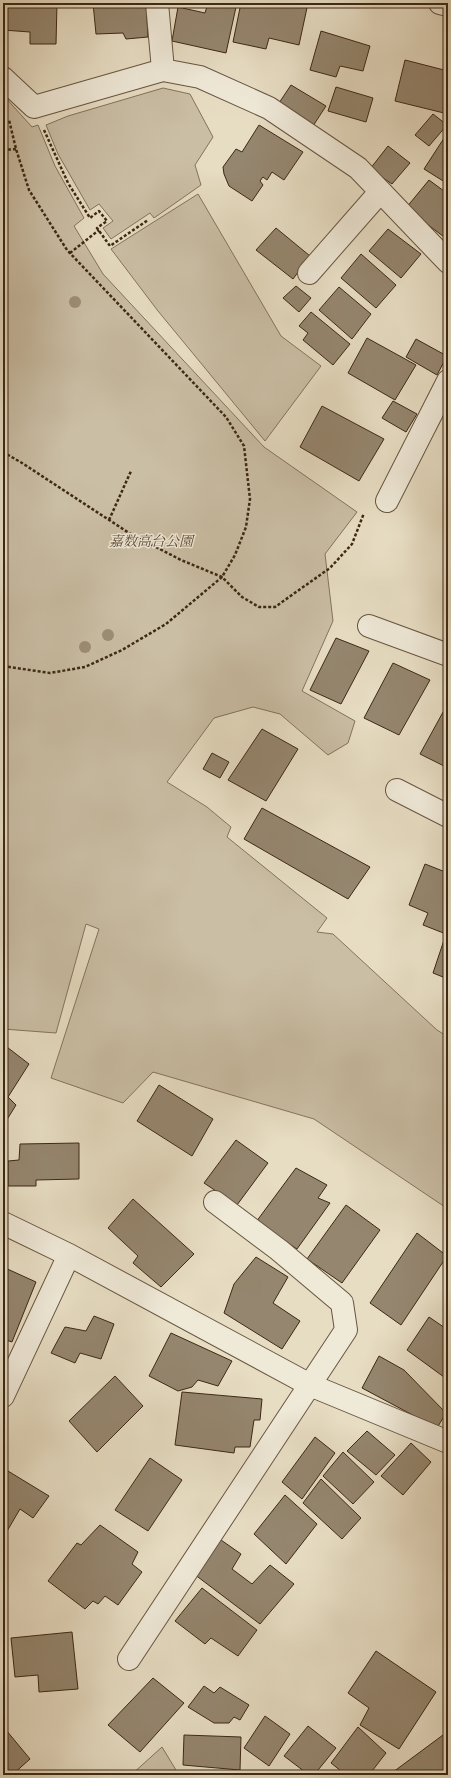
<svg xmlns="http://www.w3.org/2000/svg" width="451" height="1778" font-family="Alegreya,'Noto Serif JP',serif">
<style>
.green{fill:#cabea5;stroke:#84735d}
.building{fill:#95866f;stroke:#3d2815}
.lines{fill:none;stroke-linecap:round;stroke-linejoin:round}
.minor-casing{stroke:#685540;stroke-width:24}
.path{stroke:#3d2815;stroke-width:2.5;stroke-dasharray:3 2;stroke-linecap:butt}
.minor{stroke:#efe9d8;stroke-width:22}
.tree{fill:#9d8e77}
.labels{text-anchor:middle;stroke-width:3;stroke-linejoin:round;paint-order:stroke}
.park-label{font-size:14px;font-style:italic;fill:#604e39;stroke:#efe9d8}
</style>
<rect width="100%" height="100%" fill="#e7ddc3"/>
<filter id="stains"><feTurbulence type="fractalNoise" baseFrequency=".005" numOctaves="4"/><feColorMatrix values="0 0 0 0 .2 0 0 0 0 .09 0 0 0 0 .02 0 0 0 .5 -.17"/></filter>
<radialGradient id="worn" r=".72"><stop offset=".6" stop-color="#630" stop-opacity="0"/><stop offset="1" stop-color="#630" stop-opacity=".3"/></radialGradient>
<path class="green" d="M163,88L190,94L213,137L195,165L201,185L154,218L150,213L111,239L103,228L113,221L99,204L90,210L58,154L46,125L68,116Z
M3,95L32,127L38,125L55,166L84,218L74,226L103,274L264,447L357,512L325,554L333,621L302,691L355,721L348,743L328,755L280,714L253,707L214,718L167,782L207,807L231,827L227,837L327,918L317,932L333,934L437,1030L448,1037V1209L314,1119L153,1072L123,1103L51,1078L99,929L86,924L56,1033L3,1029Z
M198,194L281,336L321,366L265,441L158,311L111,249Z
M162,1747L179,1775H131Z"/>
<path class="building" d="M3,3H57L56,44H30V32L3,30Z
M93,3H146L148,37L126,39L123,33L96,34Z
M208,3H223L236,7L226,53L172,41L178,7L205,13Z
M241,3H308L299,45L269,38L266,49L233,42Z
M321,31L370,46L363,71L340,66L336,77L310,70Z
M405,60L448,71V114L395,101Z
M291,85L326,106L313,126L279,103Z
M336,87L373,98L366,122L328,111Z
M433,114L447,125L429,146L415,135Z
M259,125L303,152L284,180L272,172L267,180L263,177L260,181L263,185L252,201L229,186L224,174L223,167L236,149L242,152Z
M448,132V184L424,169Z
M388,146L410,163L392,184L370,169Z
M429,180L448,194V240L406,208Z
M276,228L310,256L293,279L256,250Z
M388,229L421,254L401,278L369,251Z
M361,254L396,285L376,308L341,278Z
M296,286L311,298L299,312L283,298Z
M339,287L371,314L352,339L319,310Z
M311,312L350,344L333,365L303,340L308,333L299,326Z
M367,338L416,365L395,400L348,373Z
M416,339L447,356L437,375L406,357Z
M393,401L417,414L406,432L382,418Z
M322,406L384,439L359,481L300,447Z
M336,638L369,651L341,704L310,690Z
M393,663L430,680L399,735L364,718Z
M448,703V768L420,754Z
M262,729L298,749L266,801L228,780Z
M212,753L229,762L220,778L203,769Z
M262,808L370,867L348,899L244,839Z
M425,864L448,873V979L433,973L446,934L423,925L428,913L409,905Z
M3,1044L29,1064L8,1097L16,1105L3,1126Z
M159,1085L213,1119L192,1156L137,1121Z
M236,1140L268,1163L237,1205L204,1183Z
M79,1143V1179L36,1180V1186H8V1161L19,1160L20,1144Z
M296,1168L327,1185L318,1198L330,1203L297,1249L256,1222Z
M133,1199L194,1254L161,1287L133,1263L138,1256L108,1228Z
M346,1205L380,1230L342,1283L307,1259Z
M417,1233L447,1256L401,1325L370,1303Z
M256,1257L288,1277L273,1303L300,1321L282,1349L224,1313L234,1284Z
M3,1267L36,1282L12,1342L3,1339Z
M448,1292V1300L444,1298Z
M94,1316L114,1324L101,1359L80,1353L75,1363L51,1353L65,1327L86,1331Z
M429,1317L448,1330V1380L407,1350Z
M171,1333L232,1361L218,1386L198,1380L192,1387L178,1391L149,1376Z
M379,1356L404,1370L446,1413L437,1428L362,1388Z
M115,1376L143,1406L97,1452L69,1421Z
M182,1392L262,1399L260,1420H254L250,1447H235L234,1453L175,1445Z
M367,1431L395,1455L376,1475L347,1451Z
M315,1437L335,1453L302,1499L282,1482Z
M411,1443L431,1462L403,1495L381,1476Z
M343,1452L374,1482L353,1504L323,1476Z
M150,1458L182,1480L148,1531L115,1510Z
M3,1468L49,1496L33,1518L20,1509L3,1538Z
M321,1479L361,1518L342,1539L303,1503Z
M285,1495L317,1524L286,1564L254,1534Z
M100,1525L138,1552L132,1564L142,1572L118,1605L105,1596L98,1604L93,1601L85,1609L48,1581L77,1543L81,1545Z
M221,1540L241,1554L232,1569L252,1584L270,1565L294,1584L260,1624L194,1574Z
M202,1588L257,1630L238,1656L211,1638L205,1644L175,1621Z
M72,1632L78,1689L39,1692L38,1675L15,1677L11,1638Z
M376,1651L436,1692L399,1749L360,1725L369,1708L348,1693Z
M153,1678L184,1703L140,1752L108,1725Z
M204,1686L214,1693L220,1687L249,1705L240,1720L234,1717L229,1723H214L188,1707Z
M265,1716L290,1734L269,1766L244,1748Z
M308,1726L336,1748L314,1775H309L284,1756Z
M358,1727L386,1753L369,1775H362L360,1773L357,1775H346L331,1763Z
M6,1730L30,1759L12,1775H3V1732Z
M184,1735L241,1737L240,1770L183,1765Z
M443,1735L448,1741V1769L441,1775H389Z
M193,1772L216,1775H193Z"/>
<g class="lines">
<g class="minor-casing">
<path id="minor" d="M440,3L448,5
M163,70L200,77L269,108L358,168L448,262
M3,78L34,107L163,70L157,3
M309,273L380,192
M387,501L448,381
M369,626L448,655
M397,790L448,816
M3,1223L69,1255L310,1385L448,1442
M3,1396L69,1255
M129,1659L346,1330L342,1303L279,1250L215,1202"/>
</g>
<path class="path" d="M44,130L68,183L90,218L99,211L107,221L97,228L110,246L148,220
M3,150L16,149
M70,253L99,230
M3,452L22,463L129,533L181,560L222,577L242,597L259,607H275L330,568L352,544L364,513
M109,520L131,471
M3,666L50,673L85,667L122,650L166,624L222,577L235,555L246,527L250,499L244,446L226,417L67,250L29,190L16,149L9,120"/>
<use href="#minor" class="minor"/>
</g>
<g class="tree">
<circle cx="75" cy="302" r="6"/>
<circle cx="108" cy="635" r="6"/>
<circle cx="85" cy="647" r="6"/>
</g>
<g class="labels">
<g class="park-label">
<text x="151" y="546">嘉数高台公園</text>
</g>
</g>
<rect width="451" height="1778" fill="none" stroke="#e7ddc3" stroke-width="16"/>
<rect x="4" y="4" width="443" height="1770" fill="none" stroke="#3d2815" stroke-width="2"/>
<rect x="8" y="8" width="435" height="1762" fill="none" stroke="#3d2815"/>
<rect width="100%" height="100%" filter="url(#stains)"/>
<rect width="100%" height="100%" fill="url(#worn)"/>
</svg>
